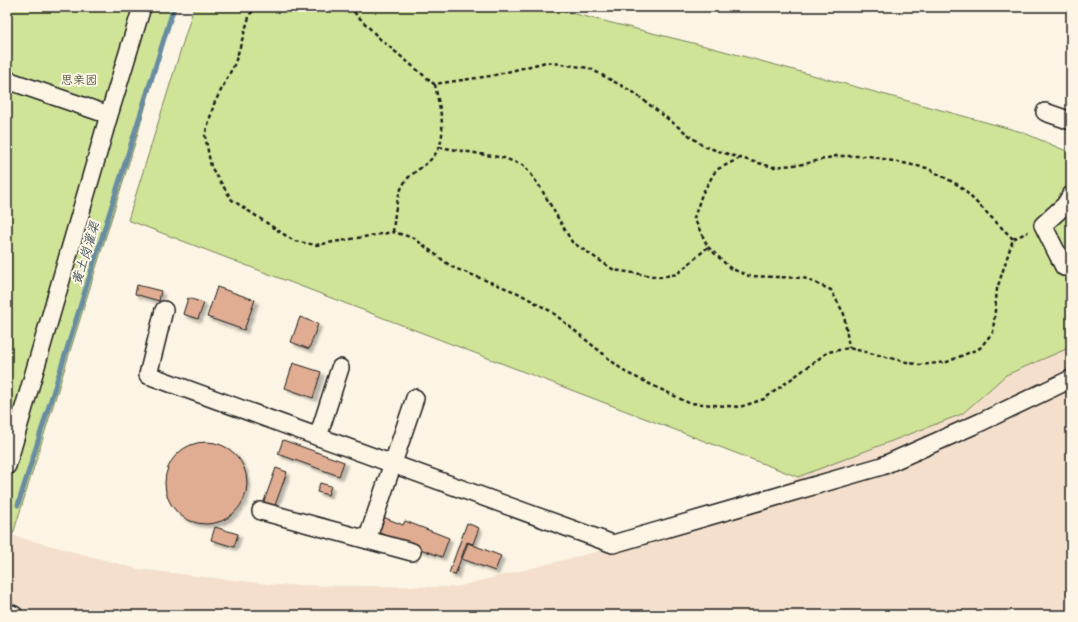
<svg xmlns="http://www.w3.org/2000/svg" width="1078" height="622" font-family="'Playpen Sans','LXGW WenKai TC',sans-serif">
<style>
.built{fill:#f4dfcc}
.green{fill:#d0e498;stroke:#76805a}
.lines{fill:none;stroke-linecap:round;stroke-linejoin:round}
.stream{stroke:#678ca1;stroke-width:5}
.building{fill:#e0ad93;stroke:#1c1c1c;filter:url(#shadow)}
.minor-casing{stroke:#1c1c1c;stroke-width:20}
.path{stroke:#1c1c1c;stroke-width:2.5;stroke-dasharray:4 3;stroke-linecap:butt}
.minor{stroke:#fcf5e5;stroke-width:17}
.labels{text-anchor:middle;stroke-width:4;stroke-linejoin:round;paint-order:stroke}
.park-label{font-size:12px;fill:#525841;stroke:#fcf5e5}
.water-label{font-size:13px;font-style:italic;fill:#42545f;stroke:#fcf5e5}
</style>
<defs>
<filter id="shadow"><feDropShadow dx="3.5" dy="3.5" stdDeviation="1" flood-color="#0004"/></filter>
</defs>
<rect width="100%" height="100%" fill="#fcf5e5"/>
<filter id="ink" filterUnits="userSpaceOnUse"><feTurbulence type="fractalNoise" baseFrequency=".025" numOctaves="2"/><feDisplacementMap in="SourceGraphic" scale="8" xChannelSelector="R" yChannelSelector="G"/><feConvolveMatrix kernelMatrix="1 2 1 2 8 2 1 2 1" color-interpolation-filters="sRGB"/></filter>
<g filter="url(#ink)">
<path class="built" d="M1071,347V615H7V534L138,569L277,585L456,587L690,528L798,477L962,414L1006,375Z"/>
<path class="green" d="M7,7H174L135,143L13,534L7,532Z
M194,7H547L713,48L1022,132L1071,153V347L1006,375L962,414L798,477L128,220Z"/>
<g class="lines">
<path class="stream" d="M18,505L174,7"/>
</g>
<path class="building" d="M137,285L161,291L159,301L135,294Z
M217,287L255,300L244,330L207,317Z
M188,298L204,303L198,319L183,314Z
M300,317L318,324L309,349L291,342Z
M293,363L321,372L313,398L285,388Z
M283,440L344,462L339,476L278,454Z
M165 483a41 41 0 1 1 82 0a41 41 0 1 1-82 0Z
M276,468L287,472L274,508L263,504Z
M320,483L331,486L328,495L317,492Z
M383,517L403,525L405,521L449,538L442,557L377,533Z
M467,523L479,528L473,544L467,542L455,575L449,573Z
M215,527L238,534L234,547L211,540Z
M468,543L501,556L495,571L462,559Z"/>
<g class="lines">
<g class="minor-casing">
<path id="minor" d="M7,80L109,115
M1045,112L1071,121
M1064,267L1043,225L1065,205L1071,195
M164,310L148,375L613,544L882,466L981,422L1071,379
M318,437L340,368
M7,466L109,115L142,7
M261,511L412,552
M367,540L415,398
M7,612L14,615"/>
</g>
<path class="path" d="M258,7L250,14L235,63L214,104L205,135L211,167L232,200L294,241L316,245L393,232L414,238L452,267L518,293L552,312L625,372L689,403L740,407L764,399L828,352L849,348L919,365L947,362L980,348L993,332L997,289L1013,239L1028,232
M349,7L380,39L434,84L491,76L546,62L589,68L633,92L703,146L740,158L773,167L804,164L836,156H869L927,168L960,186L1013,239
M439,147L504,158L525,166L540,187L572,242L614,270L660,277L677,274L708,247
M740,158L716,170L702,194L694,218L708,247L730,268L749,276L804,278L831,290L844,314L849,348
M393,232C395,214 396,190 409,177C420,167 433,162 439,147C447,128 438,104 435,84"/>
<use href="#minor" class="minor"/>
</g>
</g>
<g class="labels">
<g class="park-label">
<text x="79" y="84">思亲园</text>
</g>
<g class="water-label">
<text transform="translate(85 253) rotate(-73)" y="5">黄土岗灌渠</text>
</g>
</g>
<rect width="1078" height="622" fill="none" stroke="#fcf5e5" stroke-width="24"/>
<rect x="12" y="12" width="1054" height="598" fill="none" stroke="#1c1c1c" stroke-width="1.5" filter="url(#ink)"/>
</svg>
